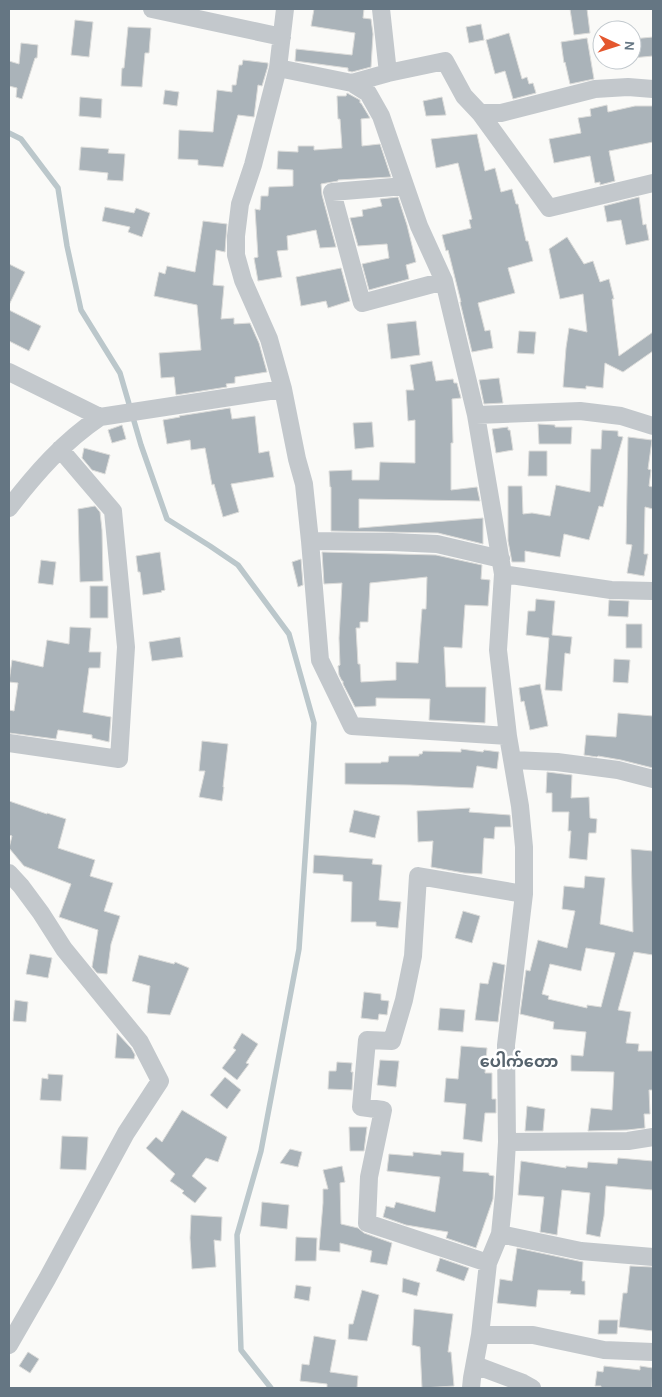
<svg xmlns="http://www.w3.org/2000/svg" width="662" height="1397" font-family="Karla,'Noto Sans Myanmar',sans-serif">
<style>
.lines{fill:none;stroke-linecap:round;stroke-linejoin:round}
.stream{stroke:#bbc7cb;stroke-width:5.5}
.building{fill:#aab3b9;stroke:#dcdcda;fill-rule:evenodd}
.street{stroke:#c3c8cc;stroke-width:18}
.labels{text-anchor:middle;stroke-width:5;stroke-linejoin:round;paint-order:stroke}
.quarter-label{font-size:16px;font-weight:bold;fill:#57646e;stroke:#fff}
</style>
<rect width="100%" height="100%" fill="#fafaf8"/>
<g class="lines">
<path class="stream" d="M9,133L21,139L58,188L67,246L81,310L120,373L141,445L167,519L210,546L238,565L289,634L314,723L299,949L261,1151L237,1235L241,1350L271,1388"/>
</g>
<path class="building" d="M314,9H364L363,18L371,19L373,34L371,67L352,72L348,71V68L295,61L296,49L352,55L355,33L311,26Z
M570,9H587L590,33L574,35Z
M75,20L93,22L89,57L71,55Z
M481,24L484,40L469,43L466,27Z
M128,27L151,28L149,53H145L142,87L121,86L122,68H124Z
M509,33L522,79L527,77L529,84L533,83L536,93L513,99L505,71L495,74L486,40Z
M653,37V56L632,58V39Z
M587,38L594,79L570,84L565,62L564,63L561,42Z
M21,43L38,45L37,58H35L22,99L16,97L17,88L9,86V61L19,64Z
M243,60L268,63V66L262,86L258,85L254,117L238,115L223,167L198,165V160L178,159L179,130L213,132L217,90L232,92V85H236L239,65H242Z
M165,90L179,92L177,106L163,104Z
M347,93L360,100V103H361L370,118L361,119L362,146L380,144L391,177L338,180V181L321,184L322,195L336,247L320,248L316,230L287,236L288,250L277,251L282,277L258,281L254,258L258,257L255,209L260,210L261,196H268L269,187L293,186V170L277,169L278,151L298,152V146H314V150L342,148L340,119H338L337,96H346Z
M80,97L102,99L101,118L79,116Z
M442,97L446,115L426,116L423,101Z
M607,105L608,112L635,106H653V142L609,151L615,181L600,185V182L595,183L590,156L554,163L549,139L581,133L578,118L591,116L590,109Z
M477,134L485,171L495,168L501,192L512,189L516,204H518L526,241H528L533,261L508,268L515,293L478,303L485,331L490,330L493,348L472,352L460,302H461L448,250L446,251L442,235L471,228L469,220L472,219L458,163L436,168L431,139Z
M81,147L109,149L108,153L125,154L123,181L107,180L108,173L79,170Z
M398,197L407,225L416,262L406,265L409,279L369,290L362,264L389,258L387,244L358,246L350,218L363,216L362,210L382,206L380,199Z
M639,197L643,225L646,224L649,240L626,245L621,220L607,222L604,206Z
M105,207L134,213L136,208L150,213L142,237L128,232L130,227L102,221Z
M203,221L227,224L225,252L216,250L213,285L224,286L221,319L234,318V324L250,323L259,343L267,372L235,377V383L226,384L227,387L176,395L174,377L161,378L159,353L201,350L197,305L154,296L159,272L165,274L167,266L195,272Z
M567,237L584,264L593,261L600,282L609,279L614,299H612L619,356L653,332V351L623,372L605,363L603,388L586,386V389L563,387L566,348L569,328L587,332L583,294L560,299L549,249Z
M9,264L25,272L9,305Z
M341,268L350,301L328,308L326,301L301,306L296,277Z
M9,310L41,326L29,351L9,341Z
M416,321L420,355L391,359L387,324Z
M519,331L536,332L534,354L517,353Z
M432,361L436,381L453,379L454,383H457L461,398L452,399L453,443H451V490L477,487L480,501L359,499V528L483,518V544L438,533L331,531V487H330L329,471L352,470V480H379L380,462L415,463V420L408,421L406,390H414L410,365Z
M499,378L503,403L484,404L479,380Z
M230,408L232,419L255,416L259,453L269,451L274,477L231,484L239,512L223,517L214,484L212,485L205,448L191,450L190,440L167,444L163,420L180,417L179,416Z
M372,422L374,447L355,449L353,423Z
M538,424L555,425V427H572L571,444H539Z
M122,425L126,439L112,443L108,430Z
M508,427V430H510L513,450L496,453L492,429Z
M602,430L618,431V436L623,437L603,507L599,506L589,540L564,534L560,557L525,551V562H512L508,541V486H522L523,514L532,513L550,516L556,485L590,492L591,449H601Z
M628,437L652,440L648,469L651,470L649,486L653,487V509L645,507L644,554H648L644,576L627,573L632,545L626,544Z
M84,448L110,455L105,474L92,470L82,458Z
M529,451H547V476H528Z
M95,506L100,512L102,530L103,581L80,582L78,509Z
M160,552L165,590L161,591L162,592L143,595L140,572H138L136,556Z
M322,552L436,555L482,565L481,579L490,580L488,606L465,605L462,648L444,647L446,687H486L485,723L429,720L430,699L376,698V706L355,707L343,684V681H342L339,675L338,666L340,665L339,638L342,583L324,584ZM427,577L426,609H422L418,663L396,662V680L361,682L360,664H358L356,628H360V622H368L370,583Z
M301,559L303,585L298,587L292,562Z
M41,560L56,562L53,585L38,583Z
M90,586H108V618H90Z
M536,599L555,601L552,635L572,637L570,654L565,653L562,691L545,690L549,638L526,635L528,611H535Z
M609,600L629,601L628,617L608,616Z
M626,624H642V648H626Z
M70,627L91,628L89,652H101L100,668H89L83,712L111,717L109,742L92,738V735L58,730L56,739L9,733V710L14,711L18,683L9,682L12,660L43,667L47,640L69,644Z
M180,637L183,657L152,661L149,642Z
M614,659L630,660L628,683L613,682Z
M540,684L548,726L530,730L524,701L521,702L519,688Z
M618,713L653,716V768L621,760L598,756L597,757L584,755L586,735L616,737Z
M202,741L228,744L223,787H224L222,801L199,797L205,771H199Z
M461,749L483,752L484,750L499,752L497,769L477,766L473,788L410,785L345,784V763H381V762H388L389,756H419V754H422L423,751L461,752Z
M547,772L572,775L571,798L589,797L590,818L597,819L596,833H589L587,860L569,858L571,831H568L569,812H552V793H546Z
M9,801L47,814V813L66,819L58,848L95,860L90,876L113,883L104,911L120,916L111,944L107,974L97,973L92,967L98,930L59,917L71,884L24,866L9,848L12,836L9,835Z
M470,808L469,812L510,815L511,827H495L494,839L484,838L482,874L464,873L431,867L433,841L418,842L417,811Z
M354,810L380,816L375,838L349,832Z
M631,849L653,851V955L634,952L618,1010L631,1012L626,1043L639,1044L638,1051H653V1090H649L650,1114H644L645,1128L627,1130L588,1131L591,1108L612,1110L614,1072L571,1071V1055L583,1056L586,1032L553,1029L554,1022L520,1014L526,970L530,971L538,940L567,948L575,911L562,909L564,886L584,888L585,876L605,878L600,924L633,932ZM586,948L615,953L601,1007L587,1005V1008L548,999L549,996L542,994L550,964L581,971Z
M314,855L373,859L372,864L382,865L379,900L401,902L398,928L376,926V922H351L352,882L343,881V875L313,873Z
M463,911L480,916L472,943L455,938Z
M30,954L52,958L48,978L26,974Z
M139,955L174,964L175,962L189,968L170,1015L147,1013L150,986L132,981Z
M493,962L505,965L498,1022L475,1020L480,983L488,984Z
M364,992L381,994V1000L389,1001L387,1015L379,1014L378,1020L361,1018Z
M15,1000L28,1002L26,1022L13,1021Z
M440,1008L465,1010L463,1032L438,1030Z
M117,1033L131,1048L135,1055L134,1059L115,1058Z
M242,1033L258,1044L246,1063L249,1064L237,1080L222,1068L236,1050L233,1048Z
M461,1046L487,1048L485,1073H492V1099H496V1113H485L482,1142L463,1139L466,1104L444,1102L446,1078L458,1079Z
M380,1060L399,1061L396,1087L377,1085Z
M337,1062L352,1063L351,1072H353L352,1090L328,1089L329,1071H336Z
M48,1074L63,1075L61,1101L40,1100L42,1078L48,1079Z
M225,1077L241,1090L227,1109L210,1095Z
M527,1106L545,1109L543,1131H525Z
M182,1110L227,1137L218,1162L206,1158L192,1176L207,1188L195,1203L182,1193L184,1191L170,1181L175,1174L146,1148L156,1137L162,1142Z
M349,1127H367L364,1151H350Z
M62,1136L88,1137L86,1170L60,1169Z
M290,1149L302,1152L298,1167L280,1163Z
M441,1151L464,1153L463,1171L489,1173V1175L494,1176L493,1199L476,1248L446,1238L448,1232L406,1225L383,1217L386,1206L394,1208L396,1202L435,1212L440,1177L387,1171L389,1154L413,1156V1152L441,1155Z
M618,1158L653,1161V1190L606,1186L604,1216L600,1237L586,1234L590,1193L562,1190L557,1235L540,1232L544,1197L518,1195L521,1161L566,1168V1166L587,1168L588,1162L617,1164Z
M342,1166L345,1182L340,1183L341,1224L358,1228L364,1233L392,1243L387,1265L370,1262L372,1251L340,1243V1252L319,1250L323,1203V1189H328L323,1170Z
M262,1202L289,1205L287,1229L260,1226Z
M191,1215L222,1217L221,1241L214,1240L216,1267L192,1269L190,1238Z
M296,1237L317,1238L316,1261H295Z
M517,1248L583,1262L582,1281H585V1295L570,1294L571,1291L538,1290L536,1307L497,1303L500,1279L512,1281Z
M440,1258L469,1268L464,1281L436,1271Z
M630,1266L653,1267V1331L619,1327L623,1293H627Z
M403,1278L420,1283L417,1296L402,1292Z
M296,1285L311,1287L309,1301L294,1298Z
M362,1290L379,1295L367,1341L348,1339L349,1324H353Z
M414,1309L453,1314L448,1352H451L454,1386L422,1388L420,1347L412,1345Z
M599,1320H618L617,1334H598Z
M314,1336L336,1340L330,1372L358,1376L357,1388H327V1384L300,1381L302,1364L309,1365Z
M28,1352L39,1359L30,1373L19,1366Z
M604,1366L640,1370V1366L653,1368L652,1388H601V1386H595L597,1371L603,1372Z"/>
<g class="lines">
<path class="street" d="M152,9L282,37
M381,9L388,73
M278,68L352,83L368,93L381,116L419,226L444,281L476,415L503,574L498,650L508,736L520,806L524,847V894L506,1045L507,1142L504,1194L500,1234L488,1263L480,1335L472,1378L471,1388
M352,83L388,73L445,61L464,96L480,113H501L595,89L628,87L653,89
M480,113L549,208L653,183
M405,186L332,192L362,303L444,281
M9,372L100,417
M283,389L297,459L304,484L310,541L392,542L437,544L501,559
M476,415L580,411L621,416L653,426
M9,508C36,473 63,442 100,417L283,389L269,339L243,280L236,255V236L240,204L253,165L278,68L285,9
M310,541L320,660L352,726L508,736
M503,574L611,590L653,591
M9,743L119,759L126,647L113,511L60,449
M513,760L557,762L618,770L653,779
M9,873L21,886L41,913L64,949L140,1042L160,1081L126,1133L47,1279L9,1345
M507,1142L628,1141L653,1137
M500,1234L581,1251L653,1257
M488,1263L367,1223L369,1177L383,1110L361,1107L367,1040L392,1041L404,1000L413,956L418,876L524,894
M480,1335H533L604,1350L653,1352
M475,1365L523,1383L532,1388"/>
</g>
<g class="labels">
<g class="quarter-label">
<text x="519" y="1067">ပေါက်တော</text>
</g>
</g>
<rect width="662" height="1397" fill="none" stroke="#657683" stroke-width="20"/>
<g transform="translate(617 45) rotate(94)"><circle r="24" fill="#ffffff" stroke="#c1c8cd"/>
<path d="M0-4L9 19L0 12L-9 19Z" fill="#e4572e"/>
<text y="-8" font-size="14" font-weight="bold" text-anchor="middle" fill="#657683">N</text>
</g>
</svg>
